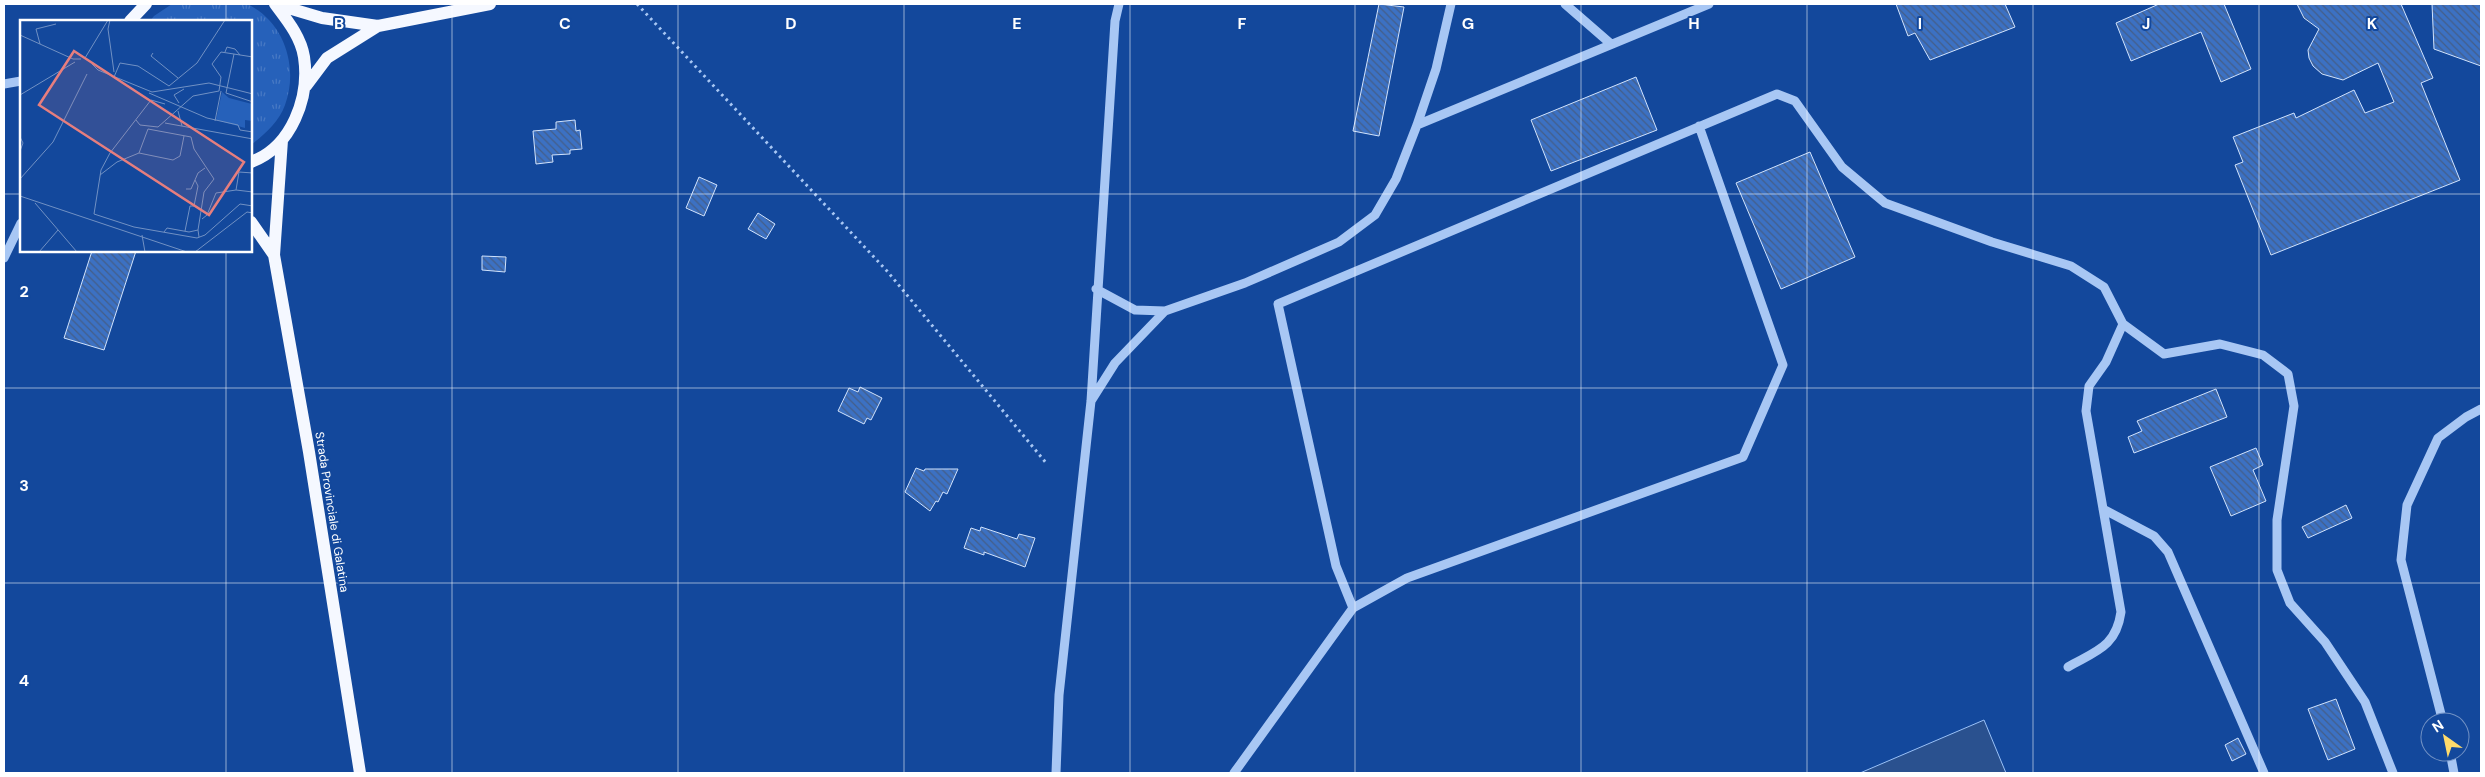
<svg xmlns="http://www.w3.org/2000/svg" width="2485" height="777" font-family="'DM Sans',sans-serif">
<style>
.grass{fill:url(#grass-tufts)}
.water{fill:#2a518f;stroke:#9ac1f7}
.building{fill:url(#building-back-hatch);stroke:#d1e3fd}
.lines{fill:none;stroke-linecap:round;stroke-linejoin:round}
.path{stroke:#a8c7f4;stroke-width:3;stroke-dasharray:2.5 4;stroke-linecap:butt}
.minor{stroke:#a8c7f4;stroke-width:9}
.major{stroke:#f5f8ff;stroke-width:12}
.grid{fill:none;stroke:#fff;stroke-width:1;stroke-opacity:0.55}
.labels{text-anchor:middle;stroke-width:4;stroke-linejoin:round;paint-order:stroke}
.street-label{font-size:12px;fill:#fff;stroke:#13489c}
.inset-road{fill:none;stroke:#7191c4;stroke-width:1}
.view{fill:#e67e7e;fill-opacity:0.15;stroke:#e67e7e;stroke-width:2.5}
.inset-edge{fill:none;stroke:#fff;stroke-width:2.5}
.grid-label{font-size:16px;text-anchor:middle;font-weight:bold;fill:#fff;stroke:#13489c;stroke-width:4;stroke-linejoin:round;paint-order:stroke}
</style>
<defs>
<pattern id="grass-tufts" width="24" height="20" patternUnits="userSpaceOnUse" patternTransform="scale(1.25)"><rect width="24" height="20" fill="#2661ba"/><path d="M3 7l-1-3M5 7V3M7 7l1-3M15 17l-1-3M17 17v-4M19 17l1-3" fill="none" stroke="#4779c4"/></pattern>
<pattern id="building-back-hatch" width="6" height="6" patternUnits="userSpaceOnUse" patternTransform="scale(1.25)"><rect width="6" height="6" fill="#3c71c3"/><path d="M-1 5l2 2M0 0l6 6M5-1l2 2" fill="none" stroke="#445e88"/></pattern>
</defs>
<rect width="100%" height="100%" fill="#13489c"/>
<path class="grass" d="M172,4H247C284,21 299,67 285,105C279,122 265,134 251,145V21H150L154,16Z"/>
<path class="water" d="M1984,720L2006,773H1860Z"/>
<path class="building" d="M1379,4L1404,7L1379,136L1353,131Z
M1896,4H2005L2015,27L1930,60L1915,33L1908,36Z
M2159,4H2224L2251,69L2221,82L2201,32L2131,61L2116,23Z
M2297,4H2401L2433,78L2421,83L2460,180L2271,255L2235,165L2243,162L2233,137L2294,113L2296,118L2354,90L2365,113L2394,102L2378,63L2343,80L2322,74L2313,66L2309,58L2308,50L2319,29L2304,18Z
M2432,4H2481V66L2434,49Z
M1636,77L1657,130L1551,171L1531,120Z
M575,120L576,131L580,130L582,149L570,150V154L552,155L553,162L536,164L533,131L556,129V122Z
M1810,152L1855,257L1781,289L1736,183Z
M699,177L717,185L704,216L686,208Z
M758,213L775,224L766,239L748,229Z
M92,251H136L104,350L64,338Z
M482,256L506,257L505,272L482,270Z
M860,387L882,398L871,420L867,418L864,424L838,411L849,388L858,392Z
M2216,389L2227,417L2134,453L2128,437L2142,431L2137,421Z
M2256,448L2263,465L2253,470L2266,501L2231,516L2210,467Z
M916,468L924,471L925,469H958L947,494L943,492L938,502L936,501L930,511L905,492Z
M2346,505L2352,518L2308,538L2302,527Z
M981,527L1017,539L1019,534L1035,538L1025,567L984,552V555L964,548L971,528L980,531Z
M2336,699L2355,749L2328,760L2308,709Z
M2238,738L2246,754L2232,761L2225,745Z"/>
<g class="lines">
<path class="path" d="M637,4L887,271L1047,464"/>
<path class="minor" d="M1565,4L1611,44
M4,84L21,81
M1417,125L1709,4
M4,258L21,223
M1096,289L1135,310L1165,311L1245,283L1339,242L1375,215L1396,179L1417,125L1436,69L1451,4
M1091,401L1115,363L1165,311
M2103,509L2154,536L2168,552L2264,773
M1353,608L1336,566L1278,304L1777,94L1795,101L1842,167L1885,203L1992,242L2071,266L2104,287L2123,324L2164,354L2220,344L2263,355L2288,374L2294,406L2277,520V570L2290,603L2325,642L2365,702L2393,773
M2068,667C2096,651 2116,647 2121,612L2086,411L2089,386L2106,362L2123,324
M2443,722L2401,560L2407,505L2438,438L2466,417L2481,409
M2450,752L2454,773
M1056,773L1059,695L1091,401L1115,21L1119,4
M1234,773L1353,608L1407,578L1743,457L1783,365L1699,126"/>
<path class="major" d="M275,4L322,18L378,26L490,4
M130,21L146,4
M306,86L327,58L378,26
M282,140L274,255L309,452L360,773
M251,162C292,147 310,97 304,57C301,37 287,20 275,4
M251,222L274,255"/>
</g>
<path class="grid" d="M226,4V21M452,4V773M678,4V773M904,4V773M1130,4V773M1355,4V773M1581,4V773M1807,4V773M2033,4V773M2259,4V773M4,194H21M251,194H2481M226,251V773M4,388H2481M4,583H2481"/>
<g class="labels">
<g class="street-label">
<text transform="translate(332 512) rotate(81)" y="4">Strada Provinciale di Galatina</text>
</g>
</g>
<g transform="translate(20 20)">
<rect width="232" height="232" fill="#13489c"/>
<path d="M202,72L209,78L232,84V101L225,100V108L196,100Z" fill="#2661ba"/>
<path class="inset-road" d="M90,0L88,9L94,52M0,15L53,39H61M20,24L16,9L36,4M205,32L207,27L215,29L220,35M133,33L131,36L158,58M214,34L206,73L233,82M65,38L88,0M72,44L78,50L132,72L189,63L233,74M94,57L100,43L118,46L149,66L177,43L205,0M129,73L187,98L218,105L220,110L233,112M0,75L55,42M159,83L154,75L164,69M145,84L131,80L90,133L81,150L74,194L114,207L177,218L185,215L220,184L233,186M158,91L162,106M116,100L120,105L138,107L173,76L199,71L201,57L192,44L201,32L233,37M195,101L201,71M145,103L233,119M0,117L3,123L0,131M119,133L128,109L171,117L174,129L194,159L184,172L178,210L179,217M80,155L97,142L119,133L153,140L160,136L164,116M0,159L33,122L67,54M166,169H171L178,153L185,148M216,170L233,172M0,176L167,232M15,183L57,232M182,199L187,195L196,173L216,170L219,152L233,153M165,211L170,186H174L178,166L175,160M144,212L147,208L169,212L178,210M122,215L125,232M19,232L38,210M175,232L227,192L233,193"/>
<path class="view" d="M54,31L224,142L189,195L19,85Z"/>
<rect width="232" height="232" class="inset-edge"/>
</g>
<g class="grid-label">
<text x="339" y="29">B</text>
<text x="565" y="29">C</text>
<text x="791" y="29">D</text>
<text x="1017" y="29">E</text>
<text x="1242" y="29">F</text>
<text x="1468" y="29">G</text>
<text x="1694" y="29">H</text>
<text x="1920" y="29">I</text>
<text x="2146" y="29">J</text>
<text x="2372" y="29">K</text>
<text x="24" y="297">2</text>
<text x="24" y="491">3</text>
<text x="24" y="686">4</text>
</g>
<rect width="2485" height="777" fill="none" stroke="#ffffff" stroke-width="10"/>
<g transform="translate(2445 737) rotate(327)"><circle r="24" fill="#13489c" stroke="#7191c4"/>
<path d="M0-4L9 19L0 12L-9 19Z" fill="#ffdb6b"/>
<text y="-8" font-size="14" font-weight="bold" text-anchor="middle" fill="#ffffff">N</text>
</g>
</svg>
